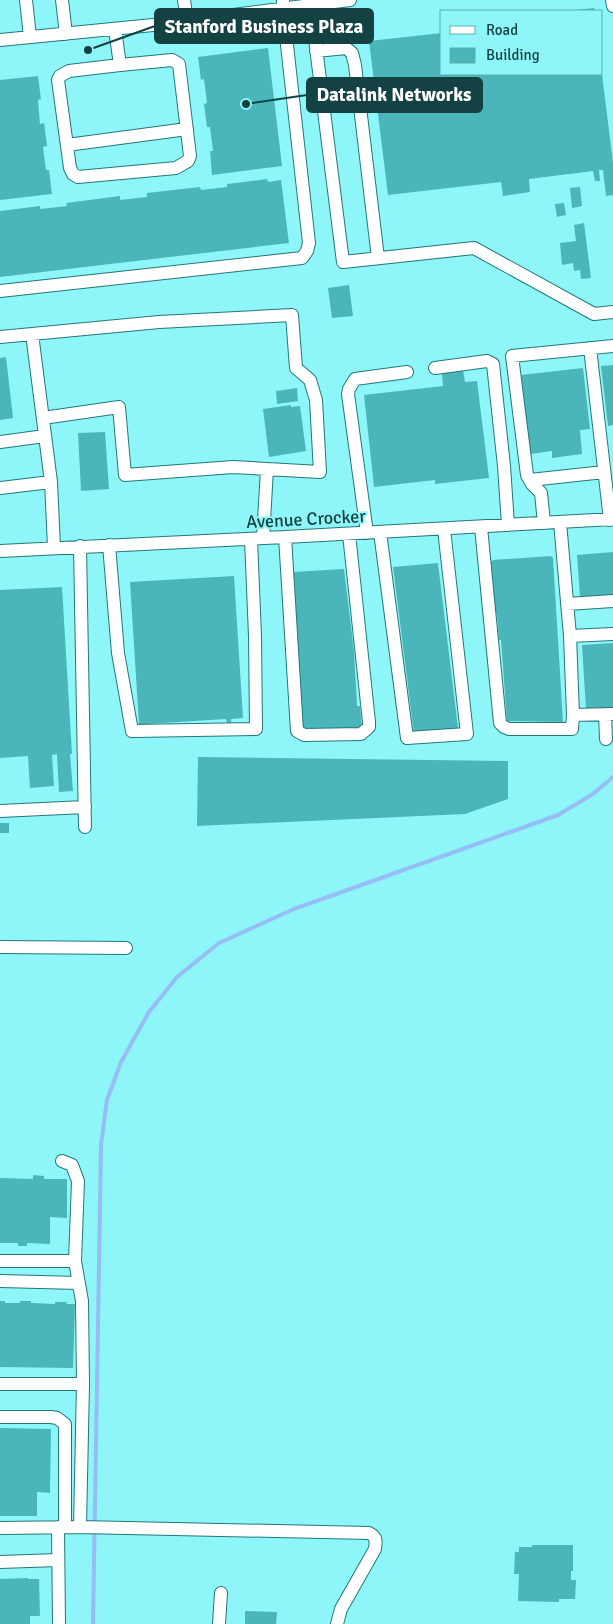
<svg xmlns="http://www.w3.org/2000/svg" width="613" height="1624" font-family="Signika,sans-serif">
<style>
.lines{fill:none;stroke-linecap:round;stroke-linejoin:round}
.stream{stroke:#96bdf5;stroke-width:4}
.building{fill:#4bb6b9}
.minor-casing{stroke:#227779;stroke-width:14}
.minor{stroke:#fff;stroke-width:12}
.labels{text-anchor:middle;stroke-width:4;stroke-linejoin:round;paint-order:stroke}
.street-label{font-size:18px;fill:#144243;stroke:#8ef6f8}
.leader{fill:none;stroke:#144243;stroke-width:2}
.callout-dot{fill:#144243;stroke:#8ef6f8;stroke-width:2}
.callout{fill:#144243;stroke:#144243;stroke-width:2}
.callout-label{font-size:19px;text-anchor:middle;font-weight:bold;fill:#fff}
</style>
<rect width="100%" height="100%" fill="#8ef6f8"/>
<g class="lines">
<path class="stream" d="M93,1624L101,1145L107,1100L121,1062L149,1012L177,977L219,943L294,909L558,815L593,794L613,777"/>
</g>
<path class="building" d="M594,8L595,11H575V10Z
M442,33V74H602L613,163V195L606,196L603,170H599L600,181H595L593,171L529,179L530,192L503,196L501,182L388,195L369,41Z
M268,48L282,166L212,175L210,151H213L210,127H207L204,104L207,103L204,79L201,80L198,57Z
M38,76L41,99L38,100L40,124L44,123L47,146L43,147L46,170H49L52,194L0,200V80Z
M267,179L268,182L281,180L289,243L0,277V211L40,206V209L67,206L66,203L120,196V200L147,197V193L200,187L201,190L227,187V184Z
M580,187L582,206L572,208L570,188Z
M564,203L566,215L557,217L555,204Z
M584,223L591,278L581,279L580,270L574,271L573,263L562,265L560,243L576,241L574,225Z
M349,285L353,316L332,318L328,288Z
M6,357L13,418L0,420V358Z
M613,365V425L608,426L601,366Z
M583,368L590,429L580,430L582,454L552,458V451L530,454L521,375Z
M463,370L465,382L477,381L489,478L435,484V480L374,487L364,395L443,386L442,373Z
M297,388L298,401L277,404L276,391Z
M291,405V407L300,406L306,451L269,457L263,409Z
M105,432L109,489L81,491L78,433Z
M613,552V595L580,597L577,555Z
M551,556L553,558L563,722L507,721L501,640H499L497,614H494L491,562L493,560Z
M438,563L458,728L414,734L393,567Z
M344,569L354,651L357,706H360L362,728L303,732L293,572Z
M234,576L243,718L231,719V723H227L226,719L147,724V728L142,729V724H139L130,582Z
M62,587L72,754H70L73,791L59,792L57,754L52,755L54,786L30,788L28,756L0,758V590Z
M613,643V708L586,710L582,645Z
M198,757L508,761V799L465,814L197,826Z
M0,823H9V833H0Z
M33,1175L44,1176V1179H67V1218L50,1217V1244L27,1243V1246H18V1243H0V1178L33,1179Z
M0,1301H5V1303H20V1301H31V1303L55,1304V1302H67L66,1304H75L73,1368L0,1367Z
M0,1428L51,1429L50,1493L37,1492V1516H0Z
M532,1545H573V1571H571V1580H576L575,1599H559V1602L518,1601L519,1574H514L515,1552H519V1547H532Z
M28,1578V1579H39L40,1616H30V1624H0V1579Z
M245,1611L277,1612L276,1624H245Z"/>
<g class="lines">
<g class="minor-casing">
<path id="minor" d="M26,0L30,37
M62,0L66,34
M184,0L187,21
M310,0L343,262L474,248L594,314L613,312
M612,0L613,6
M115,29L120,65L172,60L179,64L190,156L188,161L176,168L78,177L73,174L70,168L58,80L60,76L69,71L120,65
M0,40L163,24L350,0
M316,51L346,48L352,53L355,65L378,258
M67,145L187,129
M0,291L302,258L307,251L309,243L283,9V0
M32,334L51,482L54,547
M0,337L159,322L292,315L296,368L310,380L316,400L320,472L233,467L125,475L119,407L43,418
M590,348L610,520
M435,368L487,361L493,364L504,466L508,525
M0,442L45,436
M530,480L604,472
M0,488L51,482
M560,522L570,636L573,715
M544,523L541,493L532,484L527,475L512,356L613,346
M481,527L500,723L504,727L509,729H572L573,715L613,714
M380,532L407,738L467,734L444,529
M367,533L348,394L349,389L355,379L407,372
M285,537L297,731L304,735L361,734L369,727V722L349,534
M263,538L267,469
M109,545L118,653L132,731L256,729L255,636L251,539
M80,546L85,827
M0,551L285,537L613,519
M567,604L613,601
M570,636L613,634
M605,714L606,739
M0,811L85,807
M0,947L126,948
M62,1161L72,1165L78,1181L75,1261
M0,1261H75L82,1301L83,1384
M0,1281L79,1283
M0,1384H83L80,1527L0,1528
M0,1417H51L57,1418L65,1424V1527
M58,1527L59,1624
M80,1527L369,1533C377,1537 376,1541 375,1549L341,1609L337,1624
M0,1562L58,1560
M219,1624L221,1593"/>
</g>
<use href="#minor" class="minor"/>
</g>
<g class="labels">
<g class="street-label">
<text transform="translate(306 519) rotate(-3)" y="6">Avenue Crocker</text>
</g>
</g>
<path class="leader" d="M88 50L155 26M246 104L307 95"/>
<g class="callout-dot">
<circle cx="88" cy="50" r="5"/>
<circle cx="246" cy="104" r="5"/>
</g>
<g class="callout">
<rect x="155" y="9" width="218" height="34" rx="5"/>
<rect x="307" y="78" width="175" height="34" rx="5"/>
</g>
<g class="callout-label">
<text x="264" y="33">Stanford Business Plaza</text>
<text x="394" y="101">Datalink Networks</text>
</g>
<rect x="440" y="10" width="162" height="65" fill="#8ef6f8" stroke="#5daeb0"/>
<rect x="450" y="26" width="25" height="8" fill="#ffffff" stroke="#5daeb0"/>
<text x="486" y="35" font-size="15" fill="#144243">Road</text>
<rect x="450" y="48" width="25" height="15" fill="#4bb6b9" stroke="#5daeb0"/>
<text x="486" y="60" font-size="15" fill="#144243">Building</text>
</svg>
